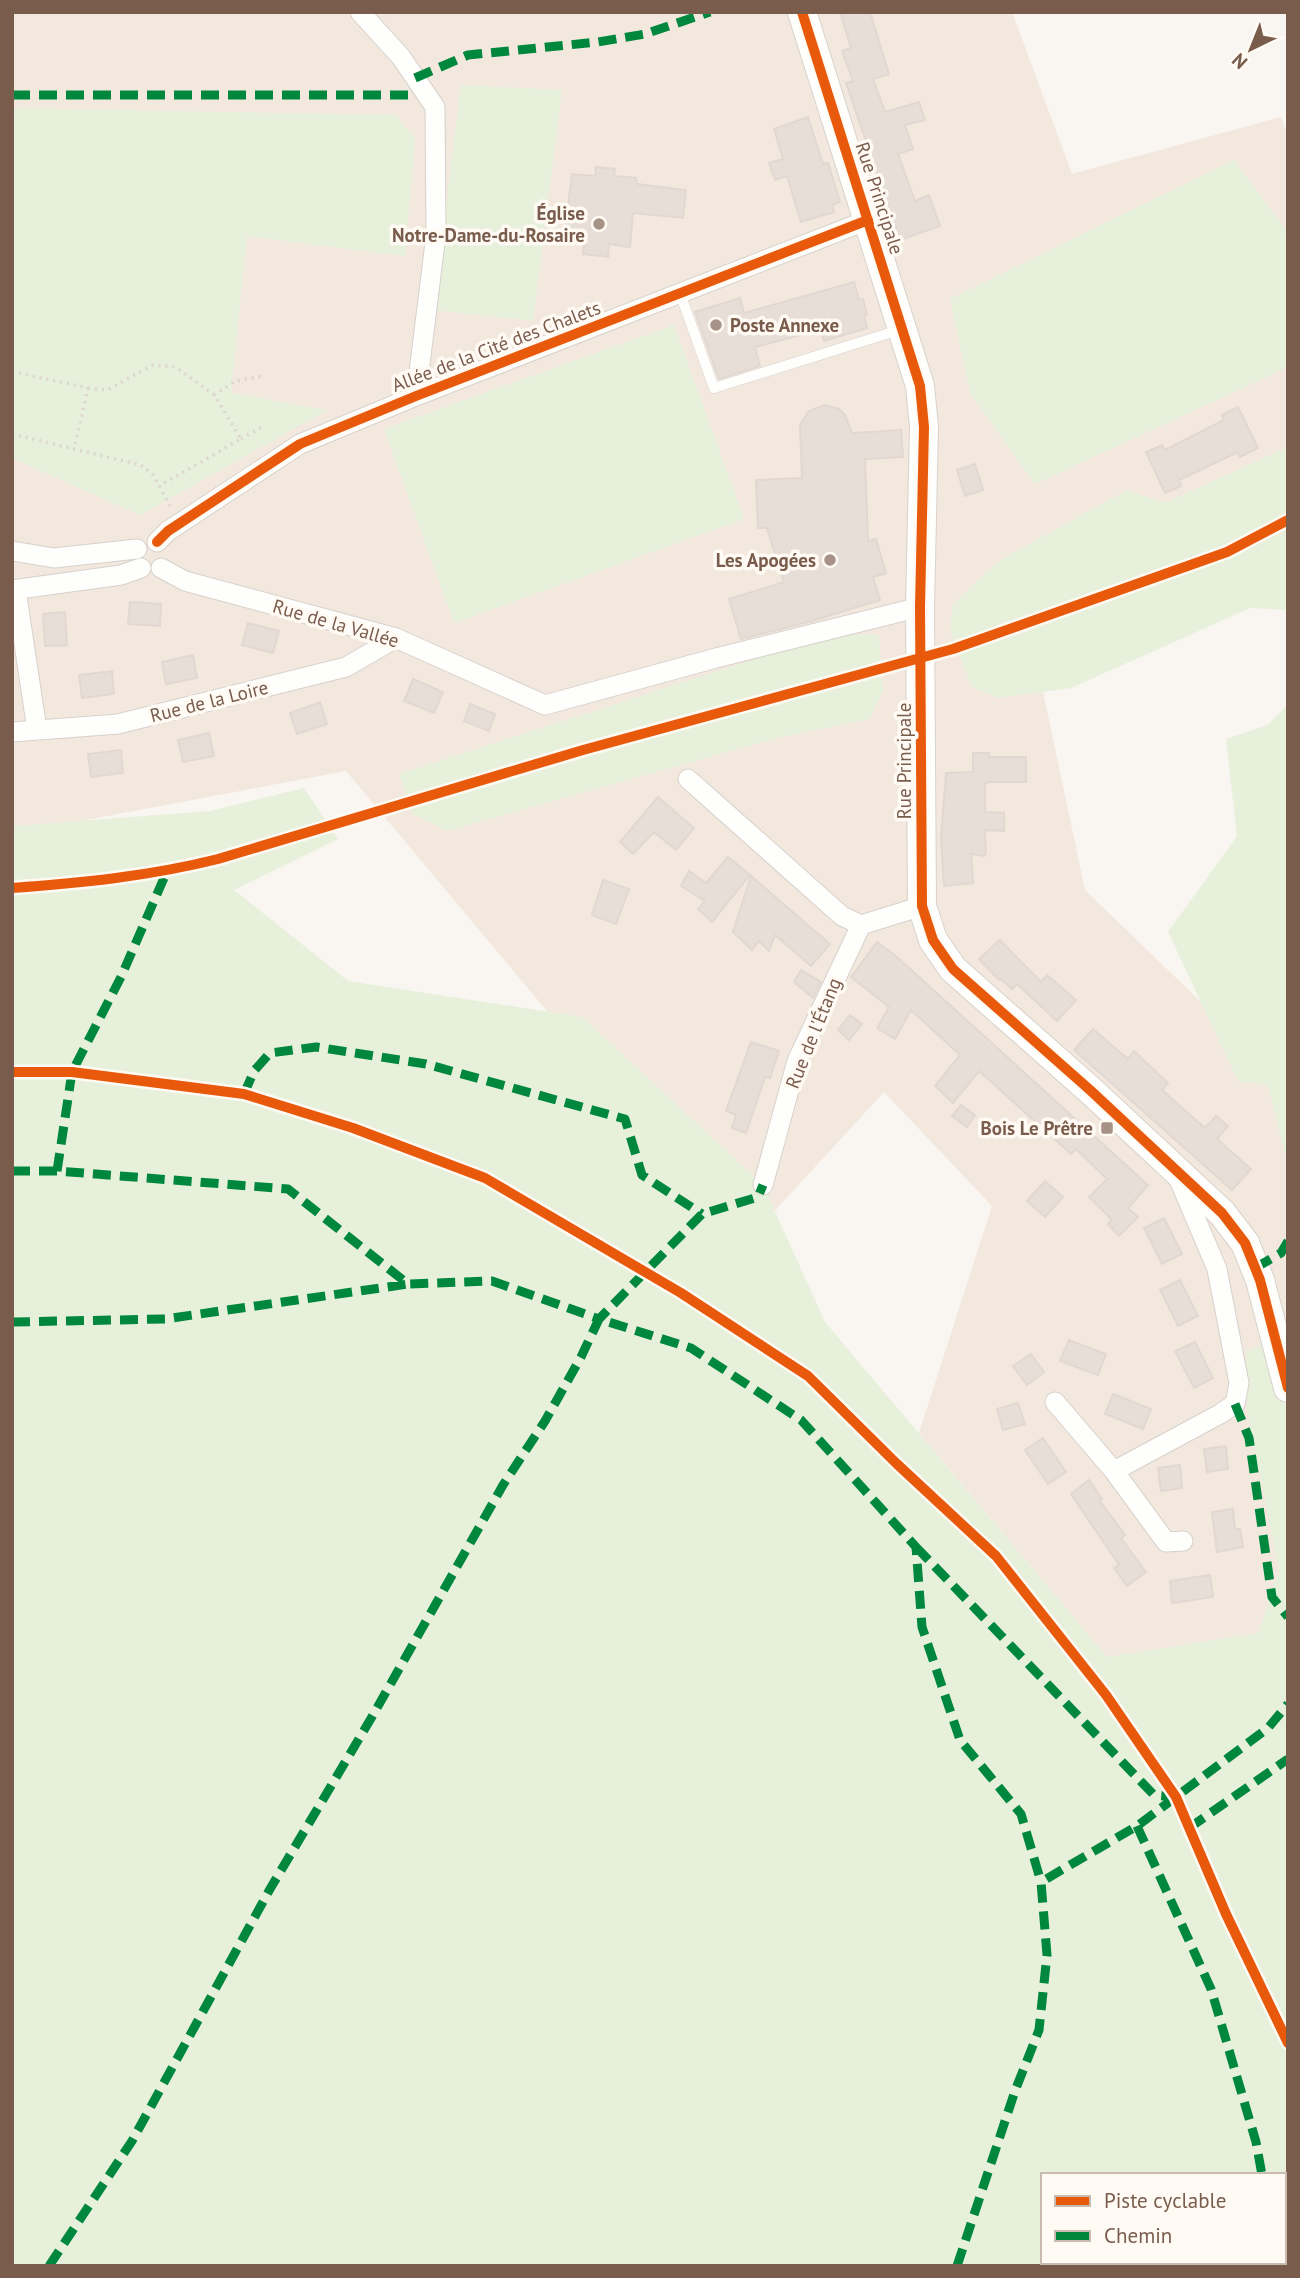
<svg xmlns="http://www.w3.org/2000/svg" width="1300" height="2278" font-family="'PT Sans',sans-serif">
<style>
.residential{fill:#f2e8de}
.green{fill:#e7f0db;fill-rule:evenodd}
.building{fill:#e6ded7;stroke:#e2d8d2;stroke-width:2}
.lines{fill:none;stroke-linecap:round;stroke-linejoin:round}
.service-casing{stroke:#d7d1cb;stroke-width:11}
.minor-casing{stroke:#d7d1cb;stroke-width:21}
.secondary-casing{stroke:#d9d2cb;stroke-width:30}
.path{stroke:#dcd5d0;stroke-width:3.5;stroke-dasharray:2 5;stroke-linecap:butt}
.service{stroke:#fefefd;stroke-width:10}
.minor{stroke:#fefefd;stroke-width:19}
.secondary{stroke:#fefefd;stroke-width:28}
.quiet{stroke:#00873e;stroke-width:9;stroke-dasharray:18 9;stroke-linecap:butt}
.cycleway-casing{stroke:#fffaf3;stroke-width:15}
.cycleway{stroke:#e8590c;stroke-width:10}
.poi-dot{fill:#a69286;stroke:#fffaf3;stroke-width:2.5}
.labels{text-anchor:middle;stroke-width:7;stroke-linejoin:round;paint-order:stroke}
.street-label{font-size:19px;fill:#7a5c4d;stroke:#fffaf3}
.poi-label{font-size:19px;font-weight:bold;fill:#7a5c4d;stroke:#fffaf3;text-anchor:end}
</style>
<rect width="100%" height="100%" fill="#f9f5f0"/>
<path class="residential" d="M12,12H1012L1072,174L1281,117L1288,137V463L1019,578L1085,890L1288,1086V1655L1259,1634L1107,1657L919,1433L992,1206L884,1092L743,1245L346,771L12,834Z"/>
<path class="green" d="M461,85L562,90L533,321L433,310Z
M12,108L395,115L415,138L405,256L247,236L231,393L328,410L140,515L12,458Z
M1234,160L1288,233V367L1035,484L970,393L950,299Z
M674,325L744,519L454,623L384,429Z
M1288,447V610L1250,608L1071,688L998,698L972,687L950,631L953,604L999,561L1127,490L1165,503Z
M832,634L879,635L883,690L869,719L773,739L447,831L413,814L399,774Z
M1288,704V1192L1287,1163L1268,1085L1238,1081L1168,932L1237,836L1226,739L1268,725Z
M304,788L338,839L234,890L348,981L582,1017L763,1185L825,1322L1107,1657L1259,1633L1279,1570L1247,1410L1246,1351L1288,1336V2266H12V826L210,811ZM1043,2175H1284V2262H1043Z"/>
<path class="building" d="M840,12H870L889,74L873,79L885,112L919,102L925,120L905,125L913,149L898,154L915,201L929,195L940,226L900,240L846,83L853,81L842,51L851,48Z
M808,117L823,164L828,163L840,202L832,205L834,212L801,222L787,176L775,180L769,163L783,159L774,129Z
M596,167L615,169L614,176L636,178L637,184L686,190L683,218L633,213L630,247L609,244L608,257L583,254L584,241L564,239L572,174L595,176Z
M854,282L859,300L863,299L867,314L864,315L867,328L824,341L820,330L755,347L760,366L719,379L695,312L740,298L744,313Z
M824,405L839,409L845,415L852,433L901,430L903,457L865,459L868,541L876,539L886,573L873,577L880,600L812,621L741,639L729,599L784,582L767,528H758L756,480L802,478L800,425L809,411Z
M1238,407L1258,448L1240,457L1238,452L1179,480L1181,486L1165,493L1146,452L1162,445L1165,450L1224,420L1222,415Z
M975,464L983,490L965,496L957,470Z
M130,602L161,604L160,626L128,624Z
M65,612L67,645L45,646L43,614Z
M248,623L279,631L273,653L242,645Z
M193,655L197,678L166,684L162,662Z
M112,671L114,694L82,698L79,675Z
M413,679L443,692L434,713L404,701Z
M320,702L327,724L297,734L290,713Z
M470,704L495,714L489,731L464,721Z
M209,733L214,756L183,762L178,740Z
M121,750L123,773L91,777L88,754Z
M973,753H989V757H1026V782H989L985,784V812L1004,813V831L985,830L986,853L984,856L971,854L973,883L944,886L941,837L946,773L973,772Z
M658,797L694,828L676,850L654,832L633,854L620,842Z
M728,857L750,875L712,922L698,909L705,901L681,886L689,871L706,883Z
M751,876L830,944L811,966L775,935L769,951L759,941L752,950L733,932Z
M603,880L629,889L616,924L592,915Z
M1000,940L1041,982L1047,975L1076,1000L1057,1021L1017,984L1012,989L1001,979L999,980L979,959Z
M877,942L897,957L1148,1185L1128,1208L1138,1217L1119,1236L1108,1224L1112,1220L1089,1197L1107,1179L1076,1149L1071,1154L979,1071L953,1103L935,1086L960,1055L911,1010L895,1039L877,1028L889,1007L851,977Z
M801,970L821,982L813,998L794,982Z
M850,1015L862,1024L849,1040L838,1030Z
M1093,1029L1128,1059L1134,1051L1168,1083L1162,1090L1205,1128L1216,1116L1228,1126L1217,1139L1251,1169L1232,1190L1074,1050Z
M751,1042L779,1051L770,1078L765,1077L746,1133L732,1128L736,1115L726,1111Z
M961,1105L975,1115L967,1127L952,1116Z
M1045,1181L1063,1197L1045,1217L1027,1201Z
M1164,1218L1182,1254L1162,1264L1144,1228Z
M1180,1280L1198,1316L1178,1326L1160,1290Z
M1069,1340L1106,1354L1098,1375L1060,1361Z
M1195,1342L1213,1378L1194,1388L1175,1351Z
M1031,1354L1044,1372L1027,1385L1013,1366Z
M1113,1394L1151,1409L1143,1429L1105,1414Z
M1018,1403L1025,1424L1003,1430L997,1409Z
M1043,1438L1066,1472L1048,1484L1025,1450Z
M1226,1446L1228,1469L1207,1472L1204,1449Z
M1180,1465L1182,1488L1161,1491L1158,1468Z
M1089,1480L1102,1499L1100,1501L1125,1535L1121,1538L1146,1572L1127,1586L1114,1568L1119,1565L1071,1494Z
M1233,1509L1235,1529H1240L1243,1547L1217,1552L1212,1512Z
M1210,1575L1213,1597L1172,1603L1170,1581Z"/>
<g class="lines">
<g class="service-casing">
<path id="service" d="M680,293L714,388L899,330"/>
</g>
<g class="minor-casing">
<path id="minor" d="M360,12L401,57L435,107L436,235L416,396
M157,542L168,531L300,444L416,396L868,220
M12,551L54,558L137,549
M161,568L185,581L396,638L545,705L716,658L920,607
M12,590L121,575L141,568
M16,590L37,730
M12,732L118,724L346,667L396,638
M688,779L842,916L861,925L922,906
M763,1185L797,1061L861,925
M1055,1402L1114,1471L1166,1542L1183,1541
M1114,1471L1220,1414L1235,1404L1239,1383L1217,1269L1177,1175"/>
</g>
<g class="secondary-casing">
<path id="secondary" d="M802,12L920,386L924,427L920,607L922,906L933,940L953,969L1090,1090L1222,1213L1245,1243L1260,1280L1288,1388"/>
</g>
<path class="path" d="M19,373L88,388L74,449
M88,388L107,390L153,365L176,367L214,395L241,439L159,486
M214,395L235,381L263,376
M12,434L141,465L153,475L170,506
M241,439L264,426"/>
<use href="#service" class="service"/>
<use href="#minor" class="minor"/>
<use href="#secondary" class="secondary"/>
<path class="quiet" d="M415,78L468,55L598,42L645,34L710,12
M12,95H416
M244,1094L254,1071L270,1053L316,1047L426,1064L625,1119L642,1175L702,1214
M12,1171H57L288,1189L408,1284L492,1281L599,1319L702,1214L758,1197L763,1185
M57,1171L72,1072L121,977L167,871
M1255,1268L1281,1253L1288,1241
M12,1322L165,1319L408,1284
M1235,1404L1249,1438L1272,1597L1288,1617
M916,1547L1154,1795L1176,1797
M1137,1826L1211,1989L1256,2142L1262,2175
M1189,1828L1288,1759
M1277,2262L1278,2266
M49,2266L132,2141L270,1889L373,1715L503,1485L545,1421L581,1357L599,1319L691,1348L801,1420L916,1547L922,1627L960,1740L1021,1814L1041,1882
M957,2266L1015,2091L1039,2030L1047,1955L1041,1882L1137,1826L1268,1728L1288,1704"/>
<g class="cycleway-casing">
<path id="cycleway" d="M802,12L920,386L924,427L920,607L922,906L933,940L953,969L1090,1090L1222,1213L1245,1243L1260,1280L1288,1388
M157,542L168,531L300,444L416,396L868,220
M12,888C82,883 150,876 218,859L583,750L953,649L1227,552L1288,520
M12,1072H72L244,1094L353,1128L485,1178L681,1293L808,1376L897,1464L996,1556L1106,1695L1176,1797L1226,1914L1288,2043"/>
</g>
<use href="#cycleway" class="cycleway"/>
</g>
<g class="poi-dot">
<circle cx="599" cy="224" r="7"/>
<circle cx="716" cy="325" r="7"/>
<circle cx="830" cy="560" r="7"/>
<rect x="1100" y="1121" width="14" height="14" rx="3.5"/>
</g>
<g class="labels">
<g class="street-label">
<text transform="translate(880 198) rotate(72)" y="7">Rue Principale</text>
<text transform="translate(496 346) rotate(-21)" y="7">Allée de la Cité des Chalets</text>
<text transform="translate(336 623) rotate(16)" y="7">Rue de la Vallée</text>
<text transform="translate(209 701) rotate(-14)" y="7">Rue de la Loire</text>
<text transform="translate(904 761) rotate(-90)" y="7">Rue Principale</text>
<text transform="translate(813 1033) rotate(-68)" y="7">Rue de l'Étang</text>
</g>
<g class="poi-label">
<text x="585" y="220">Église<tspan x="585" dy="22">Notre-Dame-du-Rosaire</tspan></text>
<text x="730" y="332" text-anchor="start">Poste Annexe</text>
<text x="816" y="567">Les Apogées</text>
<text x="1093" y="1135">Bois Le Prêtre</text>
</g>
</g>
<rect width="1300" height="2278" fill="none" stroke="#7a5c4d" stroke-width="28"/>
<rect x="1041" y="2173" width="245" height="91" fill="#fffaf3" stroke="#cabbb1" stroke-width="2"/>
<rect x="1055" y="2196" width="35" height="10" fill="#e8590c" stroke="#cabbb1" stroke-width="2"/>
<text x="1104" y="2208" font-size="21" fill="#7a5c4d">Piste cyclable</text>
<rect x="1055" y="2231" width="35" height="10" fill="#00873e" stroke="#cabbb1" stroke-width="2"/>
<text x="1104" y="2243" font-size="21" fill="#7a5c4d">Chemin</text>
<g transform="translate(1251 49) rotate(223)" stroke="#fffaf3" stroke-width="5" paint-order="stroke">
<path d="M0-5L12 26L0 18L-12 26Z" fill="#7a5c4d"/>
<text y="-10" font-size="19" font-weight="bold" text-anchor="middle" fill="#7a5c4d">N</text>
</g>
</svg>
